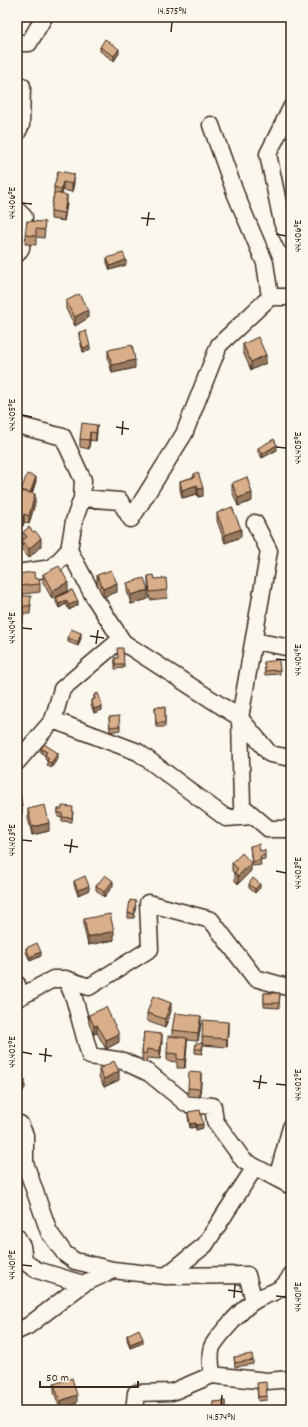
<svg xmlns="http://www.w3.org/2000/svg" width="308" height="1427" font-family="Dekko,sans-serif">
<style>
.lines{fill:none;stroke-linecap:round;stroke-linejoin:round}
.minor-casing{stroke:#3b2a1e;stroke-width:19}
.minor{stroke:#fbf7ec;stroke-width:16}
.wall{fill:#bb9677;stroke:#3b2a1e}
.shaded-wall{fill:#987a61;stroke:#3b2a1e}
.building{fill:#d9ae8a;stroke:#3b2a1e}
.ticks{fill:none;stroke:#3b2a1e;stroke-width:1.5}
.neatline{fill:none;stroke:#3b2a1e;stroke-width:1.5}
.ticks-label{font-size:10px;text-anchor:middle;fill:#3b2a1e}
</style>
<rect width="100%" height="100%" fill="#fbf7ec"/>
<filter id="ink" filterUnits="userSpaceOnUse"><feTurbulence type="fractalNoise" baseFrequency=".025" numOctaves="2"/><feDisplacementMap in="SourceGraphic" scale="8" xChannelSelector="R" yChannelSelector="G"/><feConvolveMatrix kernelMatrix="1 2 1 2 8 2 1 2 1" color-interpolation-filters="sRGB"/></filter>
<g filter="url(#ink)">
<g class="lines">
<g class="minor-casing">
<path id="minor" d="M17,43H29L44,17
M17,87L22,86L21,125L17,133
M291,108L268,154L282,222L291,241
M211,125L236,195L265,263L270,297
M17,210L24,217L21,248L17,254
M17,425L63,437L83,480L82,498L74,521L69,550L94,597L121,639L124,643L240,718L242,806L269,829H291
M82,498L120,501L131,519L184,434L219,345L270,297H291
M255,523L269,551L240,718L270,754L291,758
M17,573L52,568L69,550
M254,641L291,648
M53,720L138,752L226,818L253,816
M17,762L53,720L62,689L121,639
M66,979L74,998L90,1056L123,1061L149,1073L187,1104L213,1106L215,1121L244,1161L291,1186
M17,984L20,997L53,979H66L89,987L150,949L148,903L211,920L255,978L291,988
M20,1124L25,1135V1163L49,1232L65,1254L75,1261L113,1270
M277,1178L291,1127
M17,1237L22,1246L24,1259L29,1265L37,1270L83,1284
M166,1276L205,1245L255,1167
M17,1331L28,1326L83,1284L113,1270L166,1276L247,1275L254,1301
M212,1375C211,1366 209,1355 212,1347C217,1337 244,1307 254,1301C270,1291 282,1294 291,1275
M134,1410L136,1393L172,1392L212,1375L267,1381L291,1379"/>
</g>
<use href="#minor" class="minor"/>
</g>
<path class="wall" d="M291,44V61L289,53V45Z
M100,47L119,53L114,61L100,51Z
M58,171L74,183L72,192L63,190L62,194L67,204L64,221L51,219V211L54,193V187Z
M17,218L20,226L18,239H17Z
M27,221L45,230L44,238L36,237V245L25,244Z
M107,258L126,265L110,270L107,263Z
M66,301L88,318L75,326L66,309Z
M79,332L90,350L83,352L79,337Z
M243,344L266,363L251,370L243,352Z
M108,350L135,368L112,373L108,359Z
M97,425L96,441L90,440L89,449L80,447V439Z
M258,448L277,450L262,458L258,452Z
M194,474L203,496L198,497L197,494L182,498L180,489V481L194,477Z
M36,481L32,494L35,503L29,524L24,522L23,526L19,525V514L17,513V504L21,491Z
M232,483L252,501L238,506L232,491Z
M217,513L241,537L225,543L217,521Z
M23,532L41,546L29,558L22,550Z
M17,574L35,579L40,584V592L23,594V596L31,604L30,614H23V622H17Z
M43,574L68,591L52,599L43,582Z
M97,575L117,592L103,597L97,584Z
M148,576L155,579L167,590V598L150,600L148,584Z
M127,583L148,599L131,604L127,591Z
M72,590L78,605L69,610L66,604L59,608L56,602V598Z
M68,638H81L78,646L68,642Z
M115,658H118L124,664V668L115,669Z
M264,662L280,670V674L265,675Z
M94,695L102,710L94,713L91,705V700L94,699Z
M155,707H165V727H156Z
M109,717L120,726V730L110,732Z
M41,749L58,758L51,768L47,765V761L45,759V755L41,753Z
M17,787L22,806V814L17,815Z
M28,809L49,831L32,835L28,818Z
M58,809L73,811L72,822L62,821V818L58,817Z
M250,846L260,851L265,855V859L260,860L261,865L252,866Z
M232,863L251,871L238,884L235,881V874L232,871Z
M74,881L89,890L78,895L74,885Z
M249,884L260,888L255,893L249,888Z
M96,886H113L104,897L96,890Z
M136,905L134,918H128V913Z
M84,919L114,940L88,945L84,928Z
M291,926L289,937L287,931V927Z
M26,948L41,956L30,961L26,952Z
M264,993H280L279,1008L264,1007Z
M171,1011L165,1028L147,1021V1013Z
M89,1015L119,1042L106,1049L97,1033L94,1034L89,1024Z
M201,1024L198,1041L187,1040L185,1068H177V1062L167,1061V1053L172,1037V1030Z
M228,1030L227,1047L203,1045L202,1054L195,1053V1049L202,1043V1037Z
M144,1032L162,1042L160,1059L147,1058L146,1062L142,1061V1053Z
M99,1069L119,1080L104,1087L99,1077Z
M201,1081L200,1097L188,1096V1088Z
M188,1112L203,1128L196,1130V1127L190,1128L188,1117Z
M127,1335L143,1343L130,1348L127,1339Z
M234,1357L253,1360V1364L235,1367Z
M54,1384L77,1403L60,1409L54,1392Z
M257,1387L267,1396V1400L258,1401Z
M225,1401V1410H213V1402Z"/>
<path class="shaded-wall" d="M119,49V53L114,61V56Z
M74,174V183L72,192V184Z
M63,182V190L61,197V189Z
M67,195V204L64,221V213Z
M20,218V226L18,239V231Z
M126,260V265L110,270V266Z
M88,310V318L75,326V317Z
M90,346V350L83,352V348Z
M266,355V363L251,370V362Z
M135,360V368L112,373V365Z
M97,425V433L96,441V433Z
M90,432V440L89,449V440Z
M277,445V450L262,458V454Z
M36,477V481L30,498V494Z
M197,485V494L182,498V490Z
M203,488V496L198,497V489Z
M252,493V501L238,506V498Z
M35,494V503L29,524V516Z
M24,514V522L23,526V518Z
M241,529V537L225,543V535Z
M41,538V546L29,558V549Z
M68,582V591L52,599V591Z
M117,583V592L103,597V589Z
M148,590V599L131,604V595Z
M66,600V604L59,608V604Z
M78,601V605L69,610V605Z
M81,633V638L78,646V642Z
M102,706V710L94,713V709Z
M58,753V758L51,768V763Z
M49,823V831L32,835V827Z
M251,863V871L238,884V876Z
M113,881V886L104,897V892Z
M260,884V888L255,893V889Z
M89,886V890L78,895V890Z
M114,931V940L88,945V937Z
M291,932V937H289V933Z
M41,952V956L30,961V957Z
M171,1003V1011L165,1028V1019Z
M201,1016V1024L198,1041V1033Z
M228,1022V1030L227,1047V1039Z
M97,1025V1033L94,1034V1026Z
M119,1034V1042L106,1049V1040Z
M162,1034V1042L160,1059V1051Z
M187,1038V1046L185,1068V1060Z
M119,1071V1080L104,1087V1079Z
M201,1073V1081L200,1097V1089Z
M25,1080V1088L17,1100V1092Z
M196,1123V1127L190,1128V1124Z
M203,1124V1128L196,1130V1125Z
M143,1339V1343L130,1348V1344Z
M77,1395V1403L60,1409V1401Z"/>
<path class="building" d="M105,39L119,49L114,56L100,47Z
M291,44V52L289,45Z
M17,48L18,62L17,63Z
M58,171L74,174L72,184L63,182L61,189L54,187Z
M54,193L67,195L64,213L51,211Z
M17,218H20L18,231H17Z
M27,221L45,222L44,230L36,229V236L25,235Z
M123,253L126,260L110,266L107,258Z
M79,294L88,310L75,317L66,301Z
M86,331L90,346L83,348L79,332Z
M258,337L266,355L251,362L243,344Z
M132,345L135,360L112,365L108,350Z
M82,423L97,425L96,433L90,432L89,440L80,439Z
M274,439L277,445L262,454L258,448Z
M198,472L203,488L198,489L197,485L182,490L180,481L195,477L194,474Z
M27,474L36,477L30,493L21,491Z
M247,477L252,493L238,498L232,483Z
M20,490L35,494L29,516L24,514L23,518L19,516L21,507L17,505Z
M232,507L241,529L225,535L217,513Z
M29,527L33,532L35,531L41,538L29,549L22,541L27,537L23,532Z
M59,566L68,582L52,591L43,574Z
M111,570L117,583L103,589L97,575Z
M34,572L35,579L39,578L40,584L17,586V574Z
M154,575L155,579L166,578L167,590L150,592L148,576Z
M144,578L148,590L131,595L127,583Z
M72,590L78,601L69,605L66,600L59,604L56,598Z
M17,593H23V596H31L30,606H23V614H17Z
M71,629L81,633L78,642L68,638Z
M117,648H123L124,664H115V658H118Z
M279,660L280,670L265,671L264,662Z
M98,693L102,706L94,709L91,700L95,699L94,695Z
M155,707H165V723H156Z
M119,716L120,726L110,727L109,717Z
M44,744L58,753L51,763L47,761L49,758L45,755L47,752L41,749Z
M17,787H19L22,806L17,807Z
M45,805L49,823L32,827L28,809Z
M62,806L73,807L72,818L62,817V813H58V809H62Z
M259,844L260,851L265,850V855L260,856L261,860L252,862L250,846Z
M242,853L251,863L238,876L235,872L238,869L232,863Z
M105,875L113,881L104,892L96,886Z
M85,876L89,886L78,890L74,881Z
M253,878L260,884L255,889L249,884Z
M130,900L136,901L134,914L128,913Z
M110,914L114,931L88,937L84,919Z
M291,926V932L289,933L287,927Z
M37,943L41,952L30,957L26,948Z
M264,993H280L279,1003H264Z
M153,996L171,1003L165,1019L147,1013Z
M106,1007L119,1034L106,1040L97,1025L94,1026L89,1015Z
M175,1013L201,1016L198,1033L172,1030Z
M203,1020L228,1022L227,1039L202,1037Z
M290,1021H291V1040Z
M144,1032L162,1034L160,1051L147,1049L146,1054L142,1053Z
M168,1036L187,1038L185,1060L177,1059V1054L167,1053Z
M196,1043H203L202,1049H195Z
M114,1061L119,1071L104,1079L99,1069Z
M189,1072L201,1073L200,1089L188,1088Z
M17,1075L25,1080L17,1092Z
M200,1110L203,1124L196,1125V1123L190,1124L188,1112Z
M139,1329L143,1339L130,1344L127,1335Z
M252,1354L253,1360L235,1363L234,1357Z
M72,1378L77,1395L60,1401L54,1384Z
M266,1382L267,1396L258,1397L257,1383Z
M225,1401V1408L213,1409V1402Z"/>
</g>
<path class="ticks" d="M171,32L172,22M22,203L32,204M141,218L155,219M147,226L149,212M276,234L286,236M22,415L32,417M116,427L129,429M122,435L123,421M276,447L286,448M22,628L32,629M90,636L104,638M96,644L98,630M276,659L286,660M22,840L32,841M64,845L78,847M70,853L72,839M276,871L286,873M22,1052L32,1054M39,1054L52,1056M45,1062L46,1048M253,1081L267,1083M276,1084L286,1085M259,1089L261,1075M22,1265L32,1266M228,1290L242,1292M276,1296L286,1297M234,1298L235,1284M221,1405L222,1395"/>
<rect width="308" height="1427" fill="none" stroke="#fbf7ec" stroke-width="44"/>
<path d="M40 1381v6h98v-6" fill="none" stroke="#3b2a1e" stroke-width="2"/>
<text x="46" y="1381" font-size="12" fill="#3b2a1e" stroke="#fbf7ec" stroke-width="3" paint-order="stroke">50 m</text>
<rect x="22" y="22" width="264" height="1383" class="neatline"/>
<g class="ticks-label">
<text x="172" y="14">14.575°N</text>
<text transform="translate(11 203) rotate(-90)" y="4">44.406°E</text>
<text transform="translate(297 236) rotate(-90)" y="4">44.406°E</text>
<text transform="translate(11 415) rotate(-90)" y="4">44.405°E</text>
<text transform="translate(297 448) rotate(-90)" y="4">44.405°E</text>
<text transform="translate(11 628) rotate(-90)" y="4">44.404°E</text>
<text transform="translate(297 660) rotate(-90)" y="4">44.404°E</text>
<text transform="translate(11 840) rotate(-90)" y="4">44.403°E</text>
<text transform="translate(297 873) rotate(-90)" y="4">44.403°E</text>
<text transform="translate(11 1052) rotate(-90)" y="4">44.402°E</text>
<text transform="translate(297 1085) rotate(-90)" y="4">44.402°E</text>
<text transform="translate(11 1265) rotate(-90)" y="4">44.401°E</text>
<text transform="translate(297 1297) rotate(-90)" y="4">44.401°E</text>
<text x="221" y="1420">14.574°N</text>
</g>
</svg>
